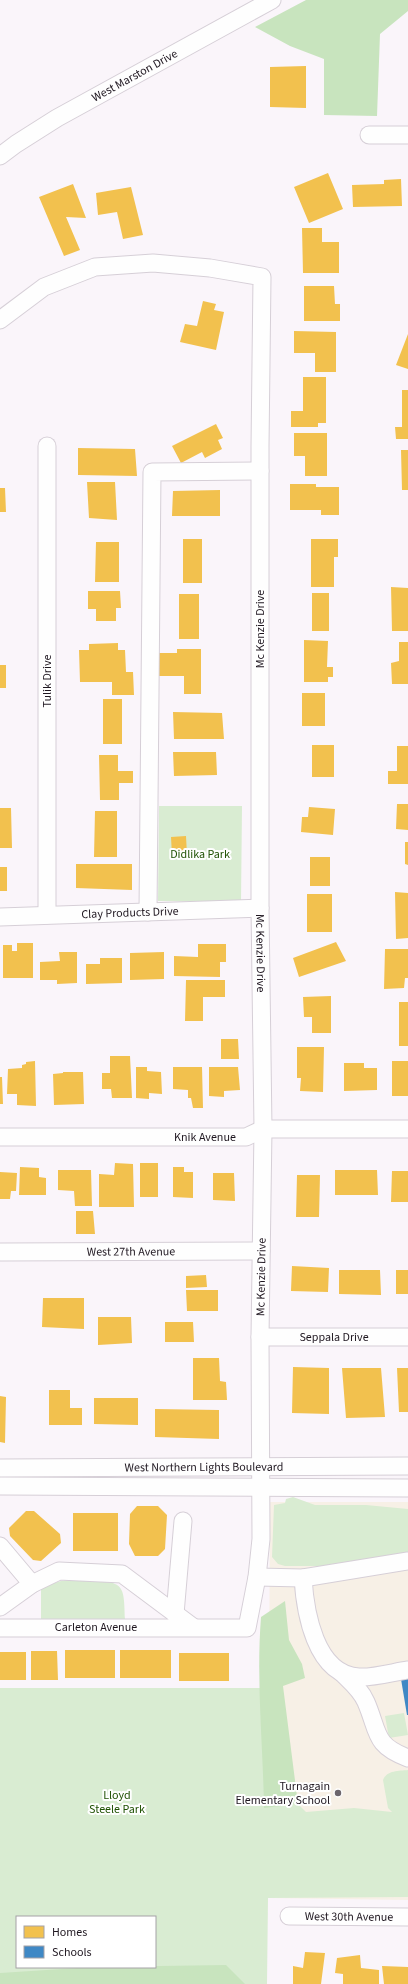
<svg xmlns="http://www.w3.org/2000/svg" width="408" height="1984" font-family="'Source Sans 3',sans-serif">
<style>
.education{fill:#f7f0e6}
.green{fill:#d9ecd2;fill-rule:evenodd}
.forest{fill:#c8e4be}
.homes{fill:#f2c14e}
.schools{fill:#3f88c5}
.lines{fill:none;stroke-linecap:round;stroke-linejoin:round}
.minor-casing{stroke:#d6cfd7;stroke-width:19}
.minor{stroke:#fefefe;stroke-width:17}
.poi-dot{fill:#6c656c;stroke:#fff;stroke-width:1.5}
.labels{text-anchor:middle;stroke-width:4;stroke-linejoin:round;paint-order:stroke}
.street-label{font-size:12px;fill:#1f1720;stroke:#fff}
.park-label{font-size:12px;fill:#205204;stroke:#fff}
.poi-label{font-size:12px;fill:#1f1720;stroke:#fff;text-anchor:end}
</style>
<rect width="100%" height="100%" fill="#faf5fa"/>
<path class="education" d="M270,1502H408V1900L268,1898Z"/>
<path class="green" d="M159,806H242L241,902L158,901Z
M293,1497L315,1505H366L408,1509V1553L335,1566H285L278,1564L272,1557L274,1505L285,1503L286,1499Z
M87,1579C124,1583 124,1583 125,1619L123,1622L41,1621V1587L61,1581Z
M0,1688H269V1807L298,1804L306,1812L354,1808L392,1812L388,1808L383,1780C387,1770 399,1771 408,1770V1897L268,1898L267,1984H0ZM17,1917H155V1967H17Z
M404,1713L408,1735L389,1738L385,1716Z"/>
<path class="forest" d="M306,0H408V11L380,34L377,116L324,115V59L290,46L255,27Z
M285,1601L289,1640L302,1664L305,1678L283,1686L298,1804L264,1808C263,1744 256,1681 261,1617Z
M226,1965L245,1984H0V1973L93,1967Z"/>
<path class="homes" d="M306,66V108L270,107V67Z
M328,173L343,209L309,223L294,187Z
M401,179L402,206L353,207L352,185L384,184V180Z
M73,184L86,218L66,217L80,250L64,256L39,197Z
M131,187L143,235L123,239L117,212L98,215L96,193Z
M302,228H322V242H339V273H303Z
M304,286H334L335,304H340V321H304Z
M203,301L216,304L214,310L224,312L216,350L180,342L185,324L197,326Z
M294,331L336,332V372H315V353H294Z
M408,334V369L396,365Z
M303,377H326V423H318V427H291V411H303Z
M402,390H408V439H396L395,427H402Z
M216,424L223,438L218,440L222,449L205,458L202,452L181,463L172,446Z
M294,433H327V476H305V456H294Z
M78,448L135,449L137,476L78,475Z
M401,450H408V490H402Z
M87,482H115L117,520L89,518Z
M290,484H316V487H339V515H321V510H290Z
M0,488H5L6,512H0Z
M220,490V516H172L173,491Z
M183,539H202V583H183Z
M311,539H338V557H334V587H311Z
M96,542H119V582H95Z
M391,587L408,588V631H392Z
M88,591H120L121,608H116V621H96V609H88Z
M312,593H329V631H312Z
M179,594H199V639H179Z
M304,640L328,641L327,667H333V677H328V682H304Z
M399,642H408V684H392L391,663L399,661Z
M118,643V650H125L126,672H133L134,695H112V682H80L79,650H89V644Z
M177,649H201V694H184V676H158V653H177Z
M0,665H6V688H0Z
M302,693H325V726H302Z
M103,699H122V744H103Z
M173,712L222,713L224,739H174Z
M312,745H334V777H312Z
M397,746H408V784H388V771H397Z
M173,752H216L217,775L174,776Z
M99,755H118V771H133V783H119V800H100Z
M397,804H408V830L396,829Z
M309,807L335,809L333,835L301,832L302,817H308Z
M0,808H11L12,848H0Z
M95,811H117V857H94Z
M186,836L187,855L172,856L171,837Z
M405,842H408V865L405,864Z
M310,857H330V886H310Z
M76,864H132V890L76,888Z
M0,867H7V891H0Z
M395,892L408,893V938L396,939Z
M307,894H332V932H307Z
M336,942L346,961L299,977L293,958Z
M17,943H33V978H3V945H12V951H17Z
M198,944H226V962H220V977L174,976V956L198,957Z
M385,949H408V978H405L404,988L384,989Z
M59,952H77V983L57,984V980H40V962L60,961Z
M164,952V979L130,980V953Z
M100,958H122V983L86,984V964H100Z
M186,980H225V997H203V1021H185Z
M331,996V1033H312V1017H304L303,997Z
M399,1002H408V1046H399Z
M221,1039H238L239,1059H221Z
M297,1047H324L323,1092L300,1091L301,1078H297Z
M110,1056H130L132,1098H112L111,1089H102V1073H110Z
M35,1061L36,1106L17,1105V1094H7L8,1069L22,1068V1065L26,1064V1062Z
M392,1061H408V1096H392Z
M344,1063H364V1068H377V1090L344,1091Z
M136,1067H147V1071L161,1072L162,1094L149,1093V1099L136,1098Z
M173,1067H202L203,1108H193L191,1098H188V1090L173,1089Z
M209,1067H238L240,1090L224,1091V1097L209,1096Z
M63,1072H83L84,1104L54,1105L53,1074L63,1073Z
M0,1077H2L3,1104H0Z
M115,1163L133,1164L134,1207H99V1174L114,1175Z
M140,1163H158V1197H140Z
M20,1167L39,1168V1177L46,1178V1195H19Z
M173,1167H184V1172H193V1198L173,1197Z
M58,1170H91L92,1206H75L74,1191L58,1190Z
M335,1170H377L378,1195H335Z
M392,1171H408V1202H391Z
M0,1172L17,1173L16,1191H11L10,1199H0Z
M213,1173H234L235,1201L213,1200Z
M297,1175H320L319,1217H296Z
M76,1211H93L95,1234H76Z
M292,1266L329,1268L328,1292L291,1291Z
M339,1270H380L381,1295L339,1294Z
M396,1270H408V1294H396Z
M206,1275L207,1287L186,1288V1276Z
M186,1290H218V1311H187Z
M43,1298H84V1329L42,1327Z
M98,1317H131L132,1343L98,1345Z
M165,1322H193L194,1342H165Z
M193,1358H219L220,1381L226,1382L227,1400H193Z
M293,1367L329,1368V1414L292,1413Z
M342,1368H381L385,1417L346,1418Z
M397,1368H408V1412H399Z
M49,1390H70V1408H82V1425H49Z
M0,1396L6,1397L5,1443L0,1442Z
M94,1398H138V1425L94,1424Z
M155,1409L219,1410V1439L155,1437Z
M137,1506H158L167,1515L165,1549L158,1556H135L129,1544L130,1514Z
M26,1511H34L60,1534L61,1543L41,1561L33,1560L10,1536L9,1528Z
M73,1513H118V1551H73Z
M65,1650H115V1678H65Z
M120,1650H171V1678H120Z
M31,1651H57L58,1680H31Z
M0,1652H26V1680H0Z
M179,1653H229V1681H179Z
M305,1952L325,1953L321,1984H293V1966L303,1968Z
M360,1955L361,1968L379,1970V1984H343V1974L335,1973L337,1958Z
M382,1966L408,1967V1984H384Z"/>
<path class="schools" d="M408,1677V1715H407L401,1679Z"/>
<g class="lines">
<g class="minor-casing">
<g id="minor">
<path d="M369,135H408"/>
<path id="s1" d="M0,156L16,144L57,118L272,0"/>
<path id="s2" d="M0,320L44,287L95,267L153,263L210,268L262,277L260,447V908L263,1129L260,1337L261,1539L257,1577L247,1628H0"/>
<path d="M47,446V915"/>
<path d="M148,912L152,472L260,471"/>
<path id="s3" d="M0,917L260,908"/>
<path id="s4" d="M0,1137H246L263,1129H408"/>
<path id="s5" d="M0,1252L261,1251"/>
<path id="s6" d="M260,1337H408"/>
<path id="s7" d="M0,1468L408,1466"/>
<path d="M0,1486L408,1488"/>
<path d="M0,1546L32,1584"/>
<path d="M257,1577L303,1578L408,1561"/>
<path d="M303,1578C305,1611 315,1675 359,1677C373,1678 394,1672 408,1670"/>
<path d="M0,1607L32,1584L59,1571L122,1574L193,1627"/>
<path d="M175,1614L183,1521"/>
<path d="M342,1673C351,1682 361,1690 366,1702C379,1732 373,1745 408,1758"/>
<path id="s8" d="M289,1916L408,1917"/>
</g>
</g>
<use href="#minor" class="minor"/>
</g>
<circle class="poi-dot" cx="338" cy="1793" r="4"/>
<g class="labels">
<g class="street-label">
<text dy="4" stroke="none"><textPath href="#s1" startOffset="157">West Marston Drive</textPath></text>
<text transform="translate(260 629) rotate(-90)" y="4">Mc Kenzie Drive</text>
<text transform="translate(47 681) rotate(-90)" y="4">Tulik Drive</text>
<text dy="4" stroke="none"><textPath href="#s3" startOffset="130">Clay Products Drive</textPath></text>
<text dy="4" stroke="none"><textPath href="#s2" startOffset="954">Mc Kenzie Drive</textPath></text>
<text dy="4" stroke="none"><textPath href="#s4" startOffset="205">Knik Avenue</textPath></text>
<text dy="4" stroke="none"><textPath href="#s5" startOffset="131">West 27th Avenue</textPath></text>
<text transform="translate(261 1277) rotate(-89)" y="4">Mc Kenzie Drive</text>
<text dy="4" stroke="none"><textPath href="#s6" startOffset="74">Seppala Drive</textPath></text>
<text dy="4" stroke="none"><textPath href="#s7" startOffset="204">West Northern Lights Boulevard</textPath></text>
<text x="96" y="1631">Carleton Avenue</text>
<text dy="4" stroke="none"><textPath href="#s8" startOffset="60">West 30th Avenue</textPath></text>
</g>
<g class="park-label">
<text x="200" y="858">Didlika Park</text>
<text x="117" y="1799">Lloyd<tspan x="117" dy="14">Steele Park</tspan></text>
</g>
<g class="poi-label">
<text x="330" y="1790">Turnagain<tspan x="330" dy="14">Elementary School</tspan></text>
</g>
</g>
<rect x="16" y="1916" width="140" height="52" fill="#ffffff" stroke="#a5a2a6"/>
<rect x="24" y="1926" width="20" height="12" fill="#f2c14e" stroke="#a5a2a6"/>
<text x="52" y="1936" font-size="12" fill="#1f1720">Homes</text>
<rect x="24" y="1946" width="20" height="12" fill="#3f88c5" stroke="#a5a2a6"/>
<text x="52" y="1956" font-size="12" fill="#1f1720">Schools</text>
</svg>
